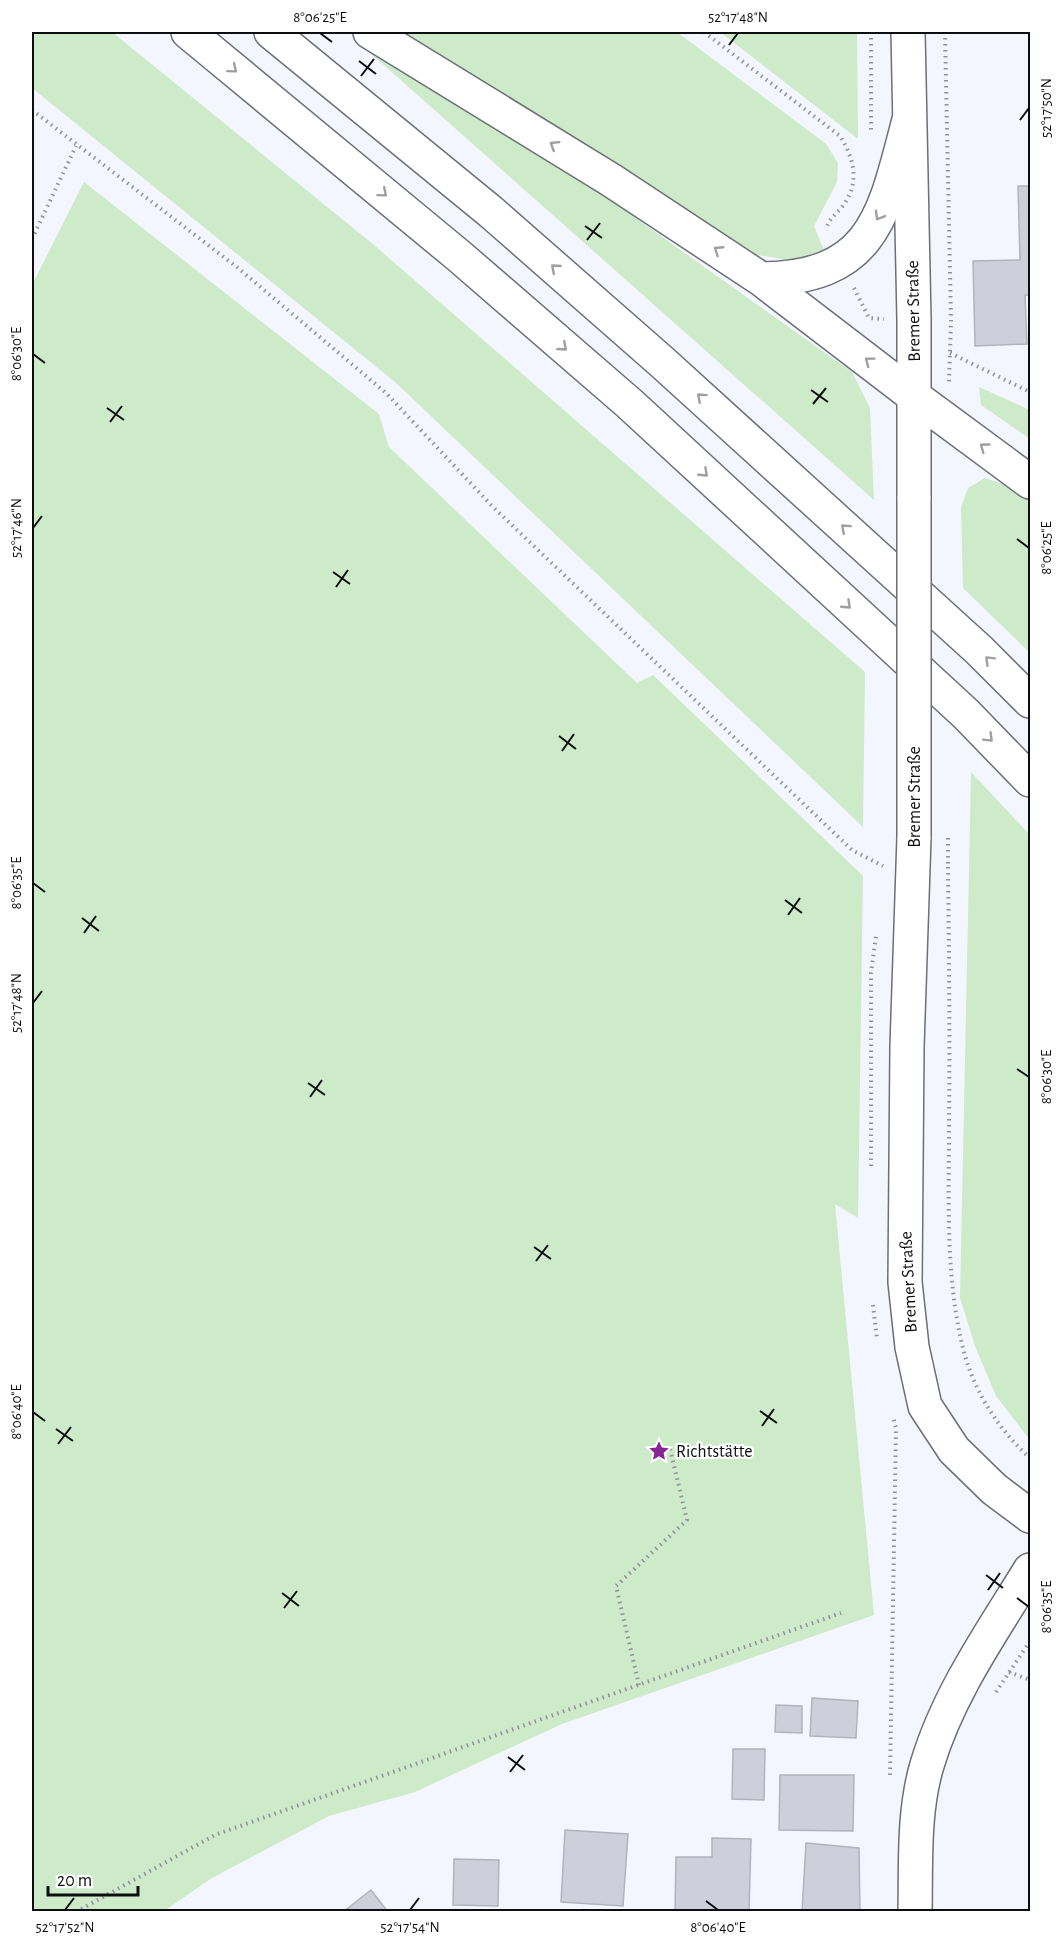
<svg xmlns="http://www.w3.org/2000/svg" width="1062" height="1943" font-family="'Alegreya Sans',sans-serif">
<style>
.green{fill:#cdeac9}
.building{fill:#cdcfda;stroke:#b1b3bd;stroke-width:1.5}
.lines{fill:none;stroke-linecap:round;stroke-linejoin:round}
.secondary-casing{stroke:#6d6f78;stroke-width:36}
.highway-casing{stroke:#6d6f78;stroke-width:36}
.path{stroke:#909198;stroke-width:4;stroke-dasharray:1.5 4.5;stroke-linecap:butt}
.secondary{stroke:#fff;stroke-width:33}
.highway{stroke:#fff;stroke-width:33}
.secondary-bridge-casing{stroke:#6d6f78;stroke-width:36;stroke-linecap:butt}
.path-bridge{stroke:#909198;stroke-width:4;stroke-dasharray:1.5 4.5;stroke-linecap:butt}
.secondary-bridge{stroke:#fff;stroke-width:33}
.oneway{stroke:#9e9fa0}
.ticks{fill:none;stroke:#0d0e11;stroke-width:2}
.labels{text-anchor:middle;stroke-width:4.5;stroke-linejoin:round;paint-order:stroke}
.street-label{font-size:18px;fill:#0d0e11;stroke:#fff}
.poi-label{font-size:18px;fill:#0d0e11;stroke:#fff;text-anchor:start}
.neatline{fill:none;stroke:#0d0e11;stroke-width:2}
.ticks-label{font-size:15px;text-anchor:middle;fill:#0d0e11}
</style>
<rect width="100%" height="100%" fill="#f4f6ff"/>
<path class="green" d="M32,32H112L374,245L865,672L863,827L395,382L32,88Z
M401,32H677L826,144L838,163L837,182L814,226L826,255L795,261L757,255Z
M720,32H857L858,139Z
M368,51L596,190L852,372L870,408L874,500Z
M84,182L379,414L389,447L637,683L653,675L863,876L858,1218L835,1204L874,1615L562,1724L415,1792L329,1816L212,1878L164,1911H32V285Z
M979,387L1030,410V439L981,405Z
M985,478L1009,486L1030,501V653L963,588L961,507L968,488Z
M971,772L1030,835V1440L996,1396L975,1346L960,1298Z"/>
<path class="building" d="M1030,105V180H1029Z
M1018,186H1030V295H1025L1027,344L975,346L973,261L1020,260Z
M812,1698L858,1701L856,1738L810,1736Z
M776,1705L802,1706V1733L775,1732Z
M733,1749H765L764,1800L732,1799Z
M780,1775H854L853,1831L779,1830Z
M565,1830L628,1834L623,1906L561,1902Z
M712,1838L751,1839L749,1912L675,1911L676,1857H712Z
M806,1843L859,1848L860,1912H802Z
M454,1859L499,1860L498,1906L453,1905Z
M371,1890L388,1912H343Z"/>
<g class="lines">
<g class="secondary-casing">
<path id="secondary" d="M908,32L914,320V499
M914,837L907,1047L905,1282L912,1347L925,1406L954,1450L994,1489L1030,1516
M915,1912C916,1863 913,1812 927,1765C948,1694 992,1632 1030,1570"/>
</g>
<g class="highway-casing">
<path id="highway" d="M188,32L459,256L630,404L966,714L1030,780
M271,32L491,212L662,362L979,650L1030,701
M370,32L611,180L761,279C875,278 884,214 909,120
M761,279L915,397L1030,482"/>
</g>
<path class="path" d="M704,32L840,136C855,160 860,184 842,207C835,215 828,220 826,230
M871,32V133
M945,32L951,320L949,382
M32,110L238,268L386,393L493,507L852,850L883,866
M32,239L76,146
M854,288L869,318L884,319
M950,353L1030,392
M948,867C949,953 950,1040 949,1126C949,1201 945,1279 964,1352C975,1393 999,1430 1030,1458
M871,1166V973L876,936
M873,1305L877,1339
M1009,1672L1030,1680
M639,1685L616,1586L687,1520L670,1449
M996,1692L1030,1641
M890,1775L896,1428L893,1417
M76,1912L215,1835L841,1613"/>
<use href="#secondary" class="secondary"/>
<use href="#highway" class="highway"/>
<g class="secondary-bridge-casing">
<path id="secondary-bridge" d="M914,499V837"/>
</g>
<path class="path-bridge" d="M948,838V867"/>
<use href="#secondary-bridge" class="secondary-bridge"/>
</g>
<defs><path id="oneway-chevron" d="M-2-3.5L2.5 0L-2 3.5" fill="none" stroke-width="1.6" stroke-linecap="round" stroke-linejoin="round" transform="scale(1.5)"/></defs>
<g class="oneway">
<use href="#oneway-chevron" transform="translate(233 69) rotate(40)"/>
<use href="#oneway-chevron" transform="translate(554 145) rotate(-148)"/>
<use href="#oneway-chevron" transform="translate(383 193) rotate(40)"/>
<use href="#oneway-chevron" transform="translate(879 216) rotate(120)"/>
<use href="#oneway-chevron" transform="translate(718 250) rotate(-147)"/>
<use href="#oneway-chevron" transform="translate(555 268) rotate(-139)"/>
<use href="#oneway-chevron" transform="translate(563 347) rotate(41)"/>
<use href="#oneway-chevron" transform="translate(869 361) rotate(-143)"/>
<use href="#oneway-chevron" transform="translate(701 397) rotate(-138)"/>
<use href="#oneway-chevron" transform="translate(984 447) rotate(-144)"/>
<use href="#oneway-chevron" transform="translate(704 473) rotate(43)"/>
<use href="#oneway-chevron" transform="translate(845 528) rotate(-138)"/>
<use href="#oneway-chevron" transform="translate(847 605) rotate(43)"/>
<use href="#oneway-chevron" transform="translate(989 660) rotate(-135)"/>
<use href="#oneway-chevron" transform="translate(989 738) rotate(45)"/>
</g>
<path class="ticks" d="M320,33L332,42M729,45L738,33M359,61L376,74M361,76L374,59M1020,120L1029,108M585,226L602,238M587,240L600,223M33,354L45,363M811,390L828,402M813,404L826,388M107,408L124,420M110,422L122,406M33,528L42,516M1017,539L1029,548M333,572L350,584M336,587L348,570M559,736L576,749M562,751L574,734M33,883L45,892M785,900L802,913M788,915L800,898M82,918L99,931M84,933L96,916M33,1003L42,991M1017,1069L1029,1077M308,1083L325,1095M310,1097L322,1080M534,1247L551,1259M536,1261L548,1245M760,1411L777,1423M33,1412L45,1421M762,1426L774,1409M56,1429L73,1441M58,1444L71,1427M986,1575L1003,1588M988,1590L1000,1573M282,1593L299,1606M1017,1598L1029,1607M284,1608L297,1591M508,1757L525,1770M510,1772L523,1755M706,1901L718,1910M65,1910L74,1898M410,1910L419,1898"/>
<defs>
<g id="sight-bare" transform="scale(1.62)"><path d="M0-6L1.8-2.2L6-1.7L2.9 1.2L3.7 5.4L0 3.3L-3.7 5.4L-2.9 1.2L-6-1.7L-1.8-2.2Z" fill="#872791" stroke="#fff" stroke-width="2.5" paint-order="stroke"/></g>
</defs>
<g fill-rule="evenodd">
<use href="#sight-bare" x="659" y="1451"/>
</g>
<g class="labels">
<g class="street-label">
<text transform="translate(913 311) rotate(-91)" y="6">Bremer Straße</text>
<text transform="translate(914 797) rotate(-90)" y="6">Bremer Straße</text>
<text transform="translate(908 1282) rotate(-93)" y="6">Bremer Straße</text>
</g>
<g class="poi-label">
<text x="676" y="1457">Richtstätte</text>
</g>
</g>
<rect width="1062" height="1943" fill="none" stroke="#ffffff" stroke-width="66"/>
<path d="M48 1886v9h90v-9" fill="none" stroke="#0d0e11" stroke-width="3"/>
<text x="57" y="1886" font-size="18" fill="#0d0e11" stroke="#ffffff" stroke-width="4.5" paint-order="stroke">20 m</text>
<rect x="33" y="33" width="996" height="1877" class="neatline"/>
<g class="ticks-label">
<text x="320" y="22">8°06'25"E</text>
<text x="738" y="22">52°17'48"N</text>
<text transform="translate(1046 108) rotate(-90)" y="5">52°17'50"N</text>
<text transform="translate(16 354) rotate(-90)" y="5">8°06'30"E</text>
<text transform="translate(16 528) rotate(-90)" y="5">52°17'46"N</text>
<text transform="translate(1046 548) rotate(-90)" y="5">8°06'25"E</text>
<text transform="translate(16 883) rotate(-90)" y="5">8°06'35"E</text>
<text transform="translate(16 1003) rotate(-90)" y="5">52°17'48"N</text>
<text transform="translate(1046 1077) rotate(-90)" y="5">8°06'30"E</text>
<text transform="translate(16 1412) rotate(-90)" y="5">8°06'40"E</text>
<text transform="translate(1046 1607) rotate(-90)" y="5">8°06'35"E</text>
<text x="65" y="1932">52°17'52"N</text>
<text x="410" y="1932">52°17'54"N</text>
<text x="718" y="1932">8°06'40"E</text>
</g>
</svg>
